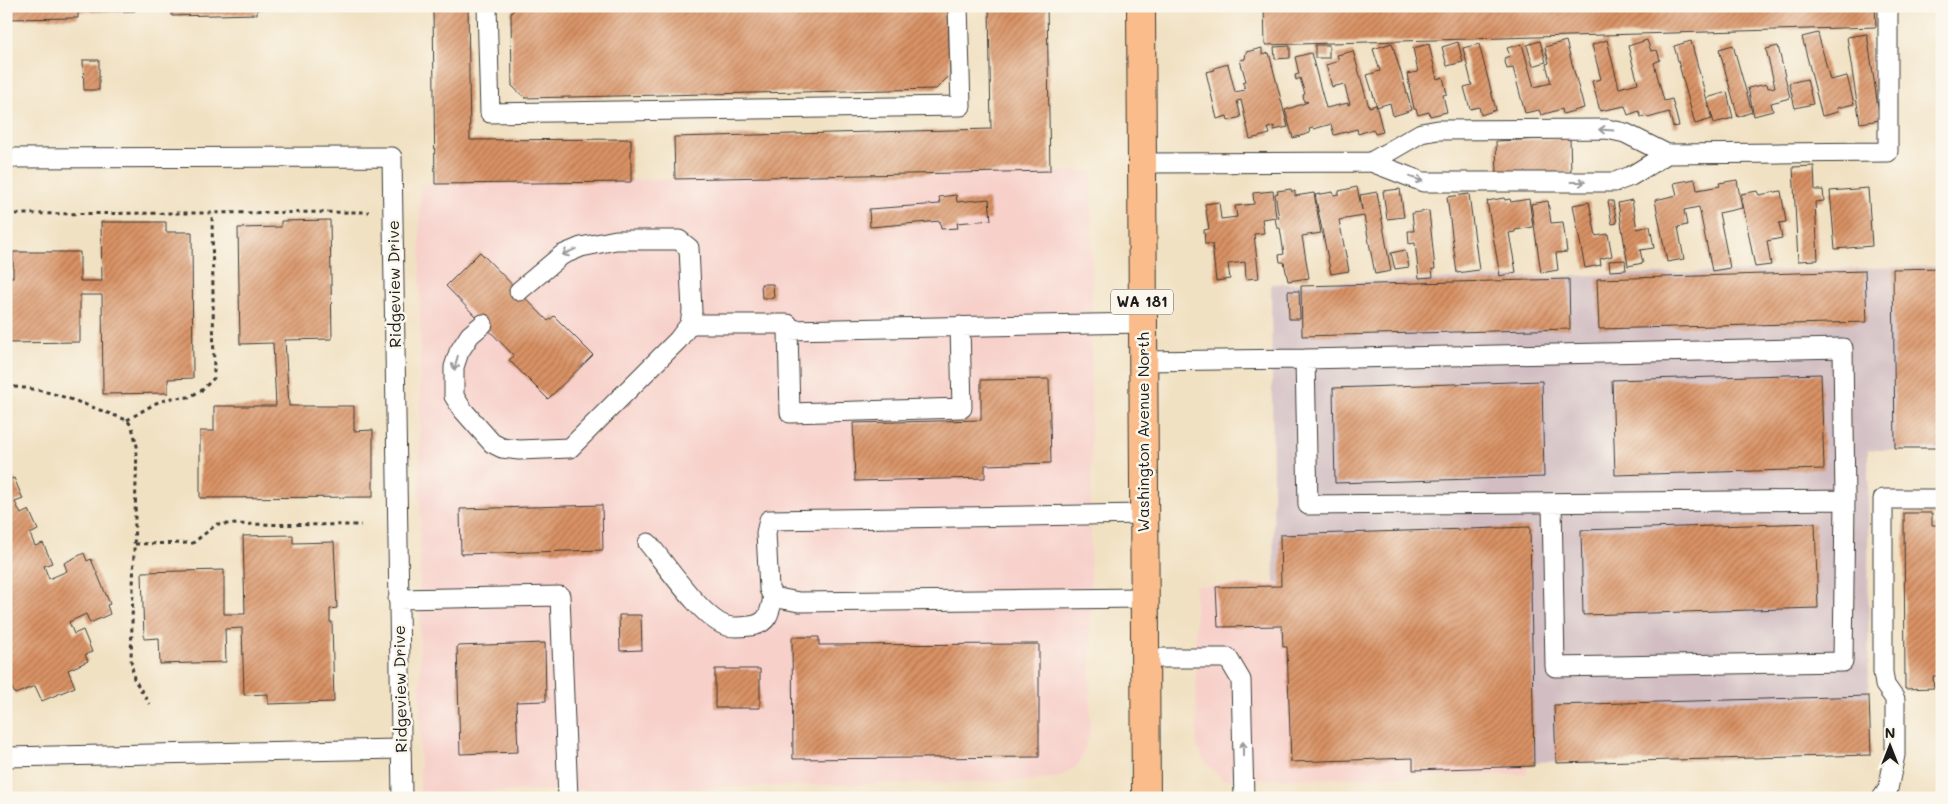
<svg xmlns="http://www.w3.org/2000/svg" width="1948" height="804" font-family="Mali,sans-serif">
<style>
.built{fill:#f7d0ca}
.industrial{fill:#d2bec2}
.building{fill:url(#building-hatch)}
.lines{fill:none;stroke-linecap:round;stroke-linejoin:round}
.service-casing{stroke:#3c3a35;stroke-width:21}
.primary-casing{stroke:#3c3a35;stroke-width:30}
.path{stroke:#3c3a35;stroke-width:3;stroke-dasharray:4 4;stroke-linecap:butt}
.service{stroke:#fff;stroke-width:19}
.primary{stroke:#f9bc8a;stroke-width:28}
.oneway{stroke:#999}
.labels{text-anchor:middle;stroke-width:5;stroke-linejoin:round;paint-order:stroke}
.shield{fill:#fbf7ec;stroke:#5f5e5a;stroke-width:1}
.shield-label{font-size:15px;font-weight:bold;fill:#1c1c1c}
.street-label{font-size:16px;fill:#1c1c1c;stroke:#fbf7ec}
</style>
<defs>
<pattern id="building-hatch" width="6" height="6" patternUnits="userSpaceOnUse" patternTransform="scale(1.25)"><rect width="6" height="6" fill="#d99265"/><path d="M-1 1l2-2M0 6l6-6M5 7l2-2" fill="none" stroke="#af7652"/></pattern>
</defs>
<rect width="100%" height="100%" fill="#fbf7ec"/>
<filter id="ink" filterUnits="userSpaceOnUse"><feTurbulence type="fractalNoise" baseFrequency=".02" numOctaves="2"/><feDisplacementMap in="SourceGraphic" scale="10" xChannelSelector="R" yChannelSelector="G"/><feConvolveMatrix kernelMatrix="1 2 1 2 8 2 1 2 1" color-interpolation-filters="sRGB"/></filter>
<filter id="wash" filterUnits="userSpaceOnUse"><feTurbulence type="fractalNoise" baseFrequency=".0096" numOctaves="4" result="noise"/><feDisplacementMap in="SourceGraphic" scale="20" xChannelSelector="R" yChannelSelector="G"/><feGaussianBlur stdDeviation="1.12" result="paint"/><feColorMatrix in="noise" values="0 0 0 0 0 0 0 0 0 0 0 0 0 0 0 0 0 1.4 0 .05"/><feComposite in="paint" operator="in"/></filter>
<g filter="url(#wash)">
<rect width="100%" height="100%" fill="#f1e1c3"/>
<path class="built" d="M1092,171L1090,734L1079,764L1059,777L1027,781L420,793V184Z
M1523,576L1527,774L1223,780L1204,761L1197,747L1195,586Z"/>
<path class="industrial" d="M1942,266V450H1868L1869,756L1527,762L1523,576L1274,583L1271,284Z"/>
<g id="blocks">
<path class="building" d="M6,6H134L135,11L78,12V18L6,19Z
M172,6H281V8L257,9V14L172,16Z
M433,6H468L470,140L631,139V182L435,184Z
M517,6H948L950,75L936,89L525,98L512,86L511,13Z
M989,6H1047L1050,171L675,179L674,137L991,129Z
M1264,6H1875L1876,27L1265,45Z
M1818,33L1830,80L1847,76L1854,104L1837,108L1838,112L1822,116L1802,37Z
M1867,34L1880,120L1860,123L1847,37Z
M1607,40L1619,88L1638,83L1628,46L1647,40L1651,51L1657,50L1660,60L1654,63L1664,101L1672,99L1679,126L1673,127L1669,112L1648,118L1647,116L1641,117L1639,111L1628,115L1625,106L1600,111L1592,81L1601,79L1592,45Z
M1540,41L1546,62L1533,66L1527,45Z
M1566,41L1584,108L1563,114L1562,109L1541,115L1539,110L1525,113L1513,68L1507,69L1504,58L1510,56L1507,48L1522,44L1534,87L1551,83L1546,64L1549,63L1545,47Z
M1691,41L1712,119L1695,124L1674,46Z
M1458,42L1463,62L1447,66L1442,47Z
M1392,43L1412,110L1393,116L1390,103L1377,107L1367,75L1380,71L1373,49Z
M1429,44L1437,79L1443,77L1447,94L1443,95L1447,112L1430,116L1429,112L1418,115L1416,109H1414L1407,74L1418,72L1413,48Z
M1479,44L1496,110L1481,115L1479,107L1470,109L1464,87L1472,85L1463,48Z
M1315,45H1329V58H1315Z
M1733,45L1752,112L1738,117L1719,49Z
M1290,46V58L1275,59L1274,47Z
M1778,46L1790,98L1771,103L1773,111L1754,116L1748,88L1767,84L1768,88L1775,87L1766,49Z
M1262,48V55L1269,53L1288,127L1274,130V126L1268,128L1270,134L1250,139L1241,100L1237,101L1241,117L1228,121L1227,116L1217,119L1206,72L1215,70L1214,68L1228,64L1235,92L1245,90L1243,82L1246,81L1240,60L1245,59L1246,52Z
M1353,51L1369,107L1376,105L1383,132L1375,134L1373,129L1358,134L1357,129L1334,135L1331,124L1314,129L1313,128L1309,129L1310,133L1293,138L1285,110L1308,102L1307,101L1304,102L1303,95L1305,94L1300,78L1296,80L1295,75L1299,74L1295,57L1311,53L1326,108L1348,103V105L1350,104L1344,84L1332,87L1326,65L1339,61L1337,55Z
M83,60H99V90H84Z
M1937,64H1942V78L1937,77Z
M1807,79L1813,104L1795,108L1789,83Z
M1727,92L1733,118L1714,123L1707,98Z
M1570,138L1571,173L1497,175L1496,141Z
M1814,166L1815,190H1823L1824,201L1815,202L1818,260L1798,261L1793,167Z
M1695,179L1697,190L1720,186L1719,183L1737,180L1742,208L1719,213L1730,268L1712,271L1699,207L1684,210L1687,225L1678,227L1684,259L1667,262L1655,200L1677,195L1674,183Z
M1357,187L1362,210L1360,195L1377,192L1391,271L1375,274L1364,216L1339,220L1349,271L1331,274L1315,195L1333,192L1334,195L1339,194V191Z
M1868,188L1872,246L1835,249L1830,191Z
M1291,189L1292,192L1295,191V196L1314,193L1321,233L1302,236L1309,278L1288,281L1284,262H1280L1279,255L1284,254L1280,228H1277L1275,218H1279L1275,194L1278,193L1277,191Z
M1400,189L1404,217L1387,219L1383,191Z
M1273,191L1276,217L1262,219L1264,233L1254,234L1259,278L1246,279L1245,262L1228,264L1230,279L1216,281L1212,244H1205L1204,230L1209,229L1205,204L1219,202L1221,219L1237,217L1235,206L1254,204L1253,193Z
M1757,191L1759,195L1781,191L1786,222L1779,223L1782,238L1767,241L1771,265L1755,267L1741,194Z
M1469,194L1479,270L1457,273L1447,197Z
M956,195L957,202L989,199L991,220L957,223L958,228L941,229L940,221L870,227L869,209L940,204L939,197Z
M1504,198L1505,200L1510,199L1511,202L1529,199L1533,227L1515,230V232L1509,233L1516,272L1500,276L1487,201Z
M1632,200L1637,229L1650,226L1654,248L1640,250L1643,263L1628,266L1618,203Z
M1548,201L1551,223L1563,222L1567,252L1556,253L1558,270L1541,273L1531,204Z
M1608,201H1613L1617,223L1612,224Z
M1589,202L1596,236L1608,234L1612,256L1600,259L1601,265L1585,268L1573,205Z
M1429,211L1435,269H1432L1433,277L1419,278L1415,243L1409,244L1408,231H1414L1412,213Z
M330,220L332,339L285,340L289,406H354V431L373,430V497L200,498V431H214V406H276L273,343L240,344L238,228L281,227V221Z
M101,222H166V232H192L193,378L168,379V393L103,394L102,295H80V342L6,343V277H13V252H80V281H102Z
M1405,250L1409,267L1395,269L1391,253Z
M480,252L548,321L554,316L593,355L548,399L509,360L514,356L446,286Z
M1625,260L1626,270L1610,271L1609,261Z
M1942,268V448H1895L1893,269Z
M1865,271L1867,322L1599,329L1597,279Z
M1569,279L1570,329L1302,336L1301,286Z
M761,284H773L774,298H762Z
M1288,291H1299L1300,319H1289Z
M1821,374L1824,469L1615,475L1612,380Z
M1049,379L1051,463L985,465V478L855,481L853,423L981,420V380Z
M1542,381L1544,477L1335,483L1333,388Z
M14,478L23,499L15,502L21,514L29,510L38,530L30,534L35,546L43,543L52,563L44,566L49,579L67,571L64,563L84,553L87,561L91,559L110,604L107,605L110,614L90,623L86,614L69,622L74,634L83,630L92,652L85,655L88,661L68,670L75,687L42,701L35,686L15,694L12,688L6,690V481Z
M602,505L603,550L461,554L460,509Z
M1904,513H1932V525H1942V676H1933L1934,688L1905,689Z
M1815,523L1818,608L1583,615L1581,530Z
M1530,527L1534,766L1413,770V758L1291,762L1287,647H1283L1282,626L1218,627L1216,587L1281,586L1280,535Z
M293,535V543L334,542L337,608L330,609V622H332L334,702L268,704V694L244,695L242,628L225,629L226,662L160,664L159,638L144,639L142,572L224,570V614H245L243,536Z
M619,615H641L642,650L620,651Z
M792,637H819V645L1039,644V757L793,759Z
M545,643L546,701L516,702L518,752L460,754L457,646Z
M715,669H760V708H715Z
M1869,696L1871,755L1556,763L1554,705Z"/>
</g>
</g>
<g filter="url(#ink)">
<use href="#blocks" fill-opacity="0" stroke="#3c3a35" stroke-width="1"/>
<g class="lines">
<g class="service-casing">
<path id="service" d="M487,6L490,113L961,106L958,6
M1667,154L1888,152V6
M6,158L392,157L402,798
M1141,163L1371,162L1423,182H1615L1631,176L1667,154L1625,133L1607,129L1438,130L1421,133L1371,162
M483,324L470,335L459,352L454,367V396L462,409L492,443L502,448L519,450L570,448L678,340L690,324L692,311L689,248L679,240H616L581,247L562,255L519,291
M690,324H788V330L1143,323
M788,330L790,413L962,408L960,326
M1143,361L1305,359L1308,505L1845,500L1843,348L1305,359
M1552,503L1555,667L1843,662L1845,500
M1144,514L769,520L766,533L769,589L773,597L799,602L1144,598
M648,543C665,563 703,620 727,626C734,628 742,627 750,626C768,624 770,613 773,597
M398,599L560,596L568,798
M1145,658H1228L1241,680L1244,798
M6,757L400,749
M1882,798L1888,789L1895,755V699L1885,685L1883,672V499H1940"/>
</g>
<g class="primary-casing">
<path id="primary" d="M1141,6L1146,798"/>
</g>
<path class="path" d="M6,223L9,214L369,212
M6,387C47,386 89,407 127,420L132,427L137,446L131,659L134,679L150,704
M127,420L156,403L172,398L189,397L202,390L214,378L212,213
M135,544L193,543L217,524L361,525"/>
<use href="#service" class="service"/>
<use href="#primary" class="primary"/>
</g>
<defs><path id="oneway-shaft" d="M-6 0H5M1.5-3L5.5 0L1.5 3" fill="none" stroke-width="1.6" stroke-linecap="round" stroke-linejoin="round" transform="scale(1.25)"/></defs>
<g class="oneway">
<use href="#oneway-shaft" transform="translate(1606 130) rotate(-176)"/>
<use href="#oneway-shaft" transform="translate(1416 179) rotate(19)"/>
<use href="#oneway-shaft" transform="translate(1578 182)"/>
<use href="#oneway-shaft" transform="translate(569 252) rotate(155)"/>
<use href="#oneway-shaft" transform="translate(456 363) rotate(104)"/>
<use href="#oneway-shaft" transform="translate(1243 749) rotate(-91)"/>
</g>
</g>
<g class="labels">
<rect class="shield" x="1111" y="289.5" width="62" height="25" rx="4"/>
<g class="shield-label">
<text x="1142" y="307">WA 181</text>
</g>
<g class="street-label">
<text transform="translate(394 284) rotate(-91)" y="6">Ridgeview Drive</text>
<text transform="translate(1143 432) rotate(-90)" y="6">Washington Avenue North</text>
<text transform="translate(400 689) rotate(-91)" y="6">Ridgeview Drive</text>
</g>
</g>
<rect width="1948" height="804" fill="none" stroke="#fbf7ec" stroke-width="25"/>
<g transform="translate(1890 746)" stroke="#fbf7ec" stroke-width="4" paint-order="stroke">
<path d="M0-4L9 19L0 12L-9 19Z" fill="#1c1c1c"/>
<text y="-8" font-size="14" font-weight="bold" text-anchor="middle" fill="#1c1c1c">N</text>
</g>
</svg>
